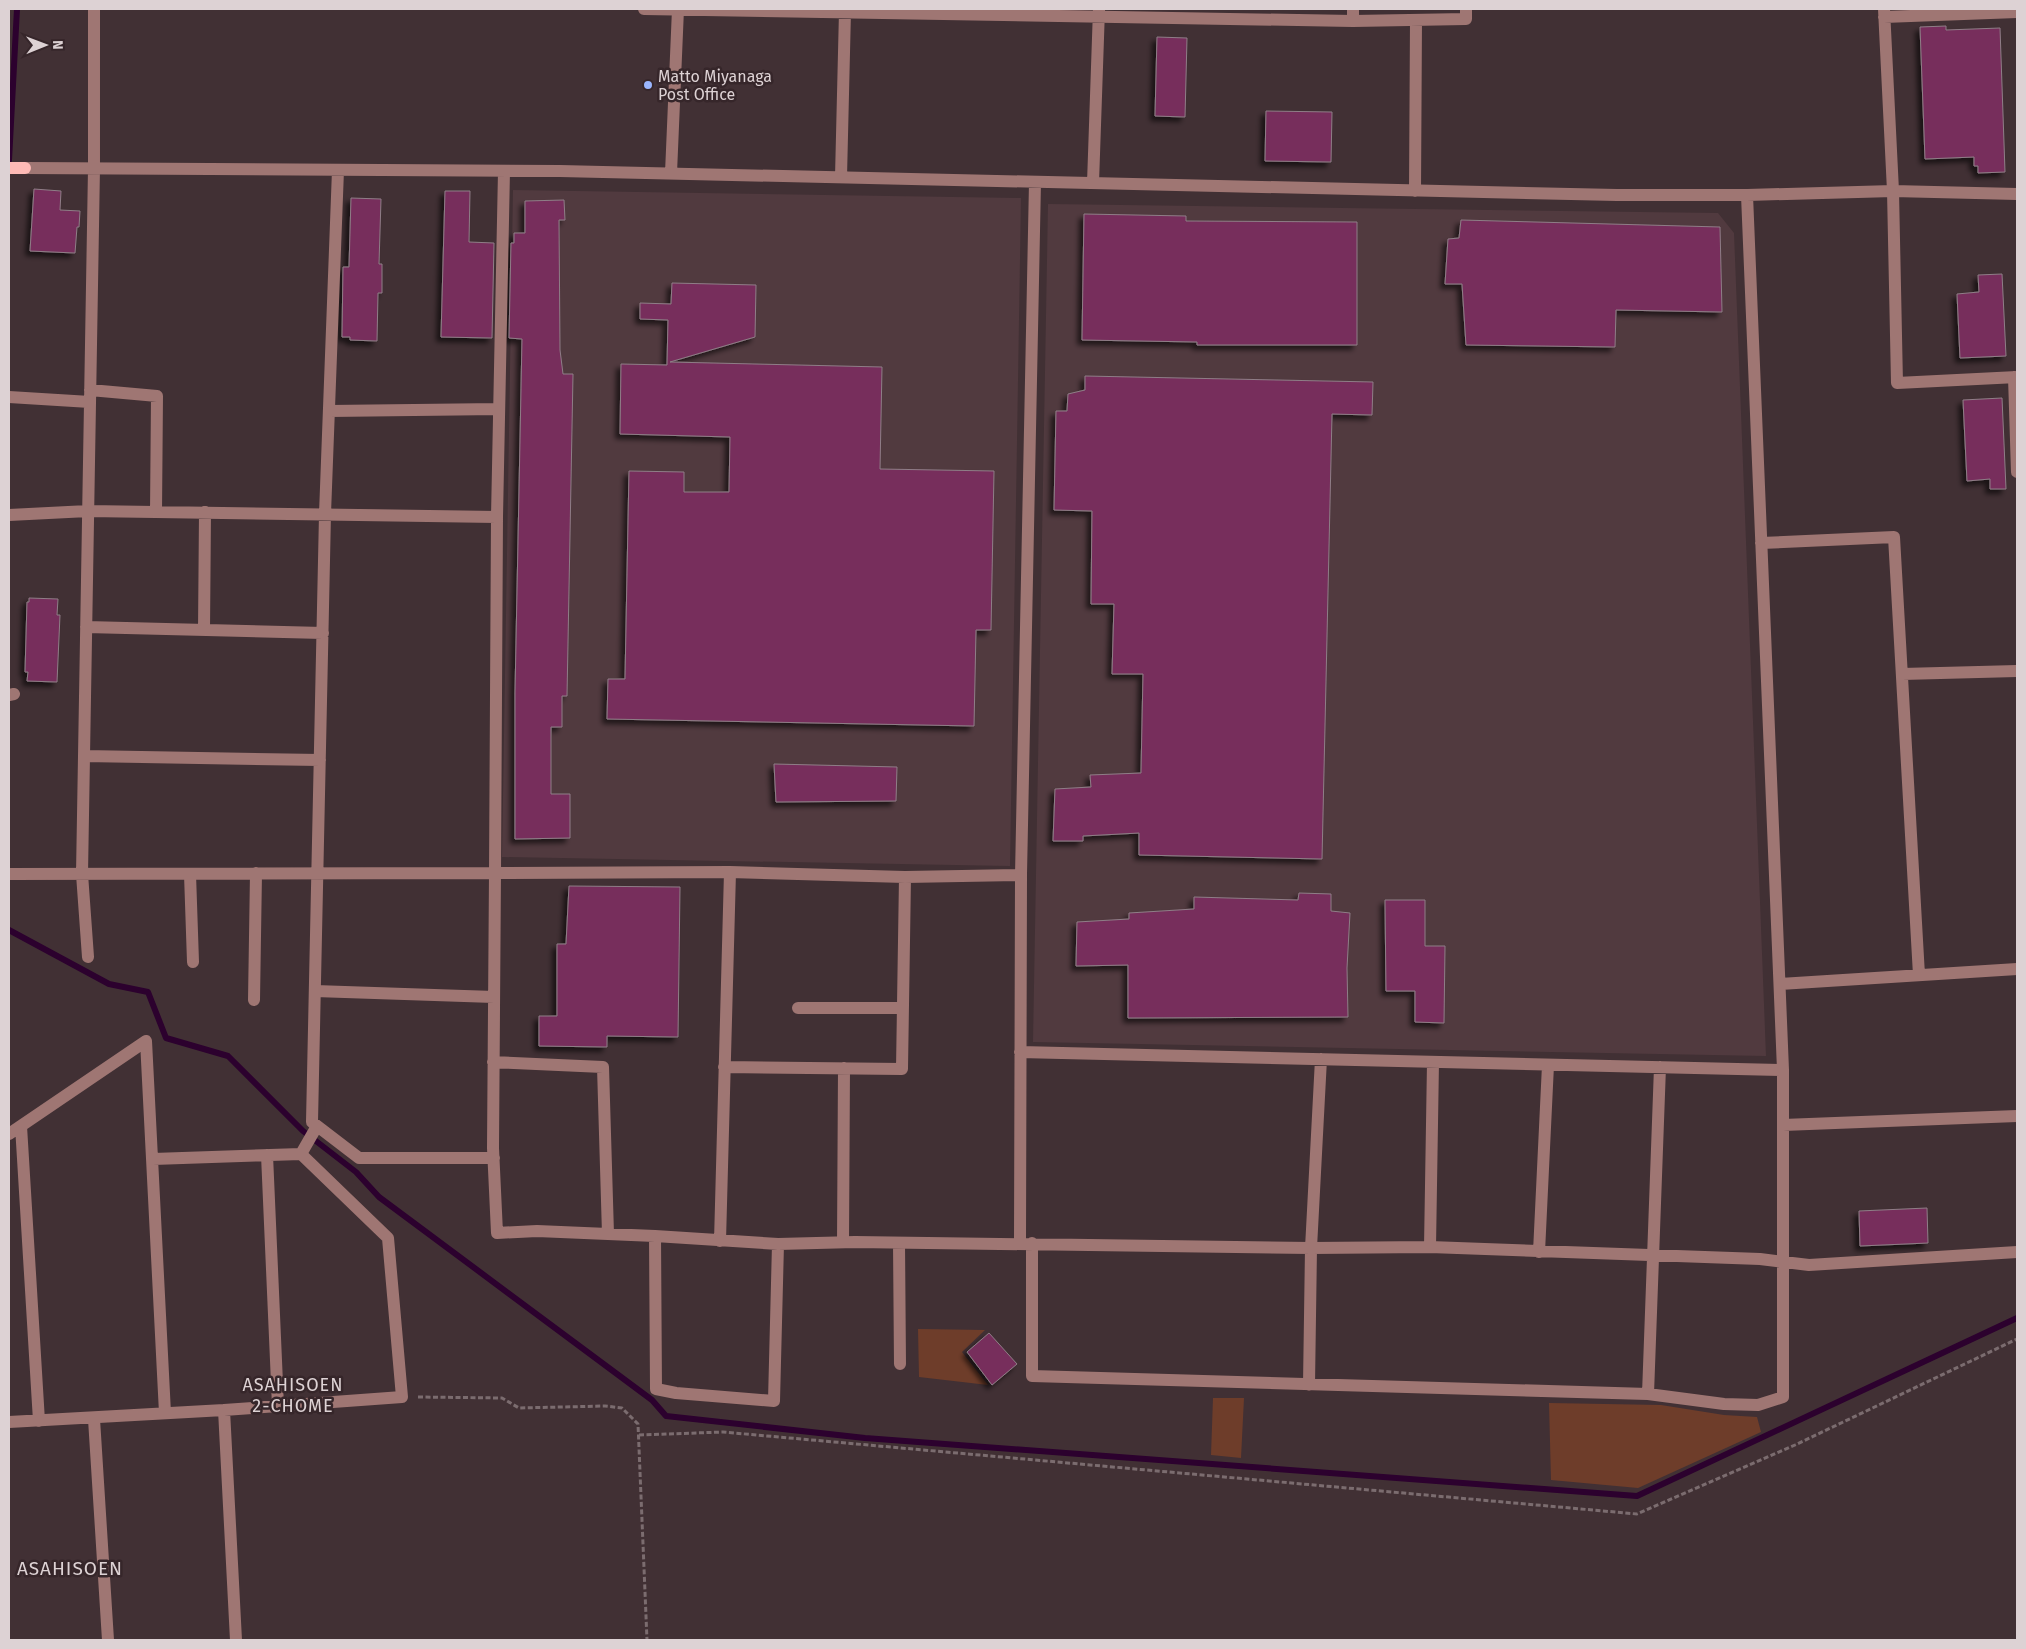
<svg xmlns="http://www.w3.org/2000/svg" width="2026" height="1649" font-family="'Fira Sans',sans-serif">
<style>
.built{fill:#513a3f}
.green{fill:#6e3d2a}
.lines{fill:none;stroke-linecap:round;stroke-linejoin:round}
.stream{stroke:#2c012e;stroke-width:6}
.building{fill:#772e5c;stroke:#8f7e87;filter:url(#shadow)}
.path{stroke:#7b6c6f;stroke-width:3;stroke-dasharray:5 2.5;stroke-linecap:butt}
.minor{stroke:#9f7673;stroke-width:12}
.major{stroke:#febab6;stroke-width:12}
.poi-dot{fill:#9ab5fd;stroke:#36262a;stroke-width:2}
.labels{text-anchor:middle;stroke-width:5;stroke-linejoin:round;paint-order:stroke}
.poi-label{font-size:16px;fill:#ddd2d4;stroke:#36262a;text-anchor:start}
.neighbourhood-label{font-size:18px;letter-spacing:1px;fill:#ddd2d4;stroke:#36262a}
.quarter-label{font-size:19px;letter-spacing:1px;fill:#ddd2d4;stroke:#36262a}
</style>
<defs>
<filter id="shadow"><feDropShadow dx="-4.5" dy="4.5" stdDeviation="2.5" flood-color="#0009"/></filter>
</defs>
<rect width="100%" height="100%" fill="#413034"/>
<path class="built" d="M513,190L1021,198L1010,866L502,857Z
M1048,204L1718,213L1734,233L1766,1056L1033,1042Z"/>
<path class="green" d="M918,1329L985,1330L962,1352L988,1385L919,1377Z
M1213,1398H1244L1241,1458L1211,1455Z
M1549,1403L1661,1405L1724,1415L1757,1417L1761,1432L1638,1488L1551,1480Z"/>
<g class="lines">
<path class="stream" d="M9,160L17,9
M9,930L109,984L148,992L166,1038L228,1056L303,1131L356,1172L379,1197L652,1400L666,1416L865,1438L1637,1496L2017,1318"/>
</g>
<path class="building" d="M1946,26V30L2000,28L2005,172L1978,173V166H1974V157L1925,159L1920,27Z
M1157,37L1187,38L1185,117L1155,116Z
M1266,111L1332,112L1331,162L1265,161Z
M34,189L61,191L60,210L80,211L79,227H77L75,253L30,251Z
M445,191H470L469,242L494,243L492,338L441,337Z
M351,198L381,199L379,264H382V293H378L377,341L350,340V337H342L343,267H349Z
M564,200L565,220H559L560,350L563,374H573L567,696H562V727H551V794H570V838L515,839V693L522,339L509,338L511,243H514V233H525V201Z
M1084,214L1186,216V221L1357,222V345H1197V342L1082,340Z
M1461,220L1720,227L1722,312L1616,310L1615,347L1466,345L1462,284H1445L1448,239L1459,238Z
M2002,274L2006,356L1960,358L1957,294L1979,292L1978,275Z
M672,283L756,285L755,337L670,362L882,367L880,469L994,471L991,630H976L974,726L607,719L608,679H625L629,471L684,472V492H729L730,437L620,434L621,364L667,365L668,320L640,319V303L671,304Z
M1085,376L1373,382L1372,415L1332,414L1322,859L1139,855V833L1083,836V841H1053L1055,789L1091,787L1090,775L1141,773L1143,674H1112L1114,604H1091L1092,511L1054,510L1056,411H1067L1068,394L1085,390Z
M2002,398L2006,489H1990V479L1967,481L1963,400Z
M29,598L58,599L57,615H60L57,682L27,681L28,672H25L27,602H29Z
M774,764L897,767L896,801L776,802Z
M569,886L680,887L678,1037L607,1036V1047L539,1046V1016H557V944H566Z
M1299,893L1331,894V911L1350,913L1347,968L1348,1017L1128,1018V965L1076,966L1077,922L1129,919V913L1194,909V897L1298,900Z
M1385,900H1425V946H1445L1444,1023L1415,1022V991H1386Z
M1927,1208L1928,1243L1860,1246L1859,1211Z
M989,1333L1017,1364L992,1385L967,1352Z"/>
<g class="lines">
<path class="path" d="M418,1397L502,1398L519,1408L605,1406L622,1408L638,1424L647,1640
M639,1435L723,1432L1637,1514L1795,1445L2017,1339"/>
<path class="minor" d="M644,9L1353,21V9
M1884,9L1893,191L1897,383L2017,377
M1884,17L2017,12
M1353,21L1466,19V9
M25,168L560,171L1617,195H1747L1893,191L2017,194
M338,170L325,514L312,1122L359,1158H494
M671,173L678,9
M841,177L845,11
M1093,183L1099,9
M1415,191L1416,20
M2014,377L2017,472
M90,390L157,396L156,512
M9,397L90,402
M329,411L499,409
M9,515L88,511L497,517L495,873L730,872L905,877L1021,875L1020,1243
M497,517L504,171
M1761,543L1894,537L1919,975
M86,627L323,633
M204,630L205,512
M1902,674L2017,671
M9,695L14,694
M84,756L320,760
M9,874L495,873L493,1148L497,1233L537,1231L655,1236L656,1389L676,1393L774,1401L778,1244L855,1242L1311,1248L1430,1247L1760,1259L1809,1265L2017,1252
M190,874L193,962
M1021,875L1035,182
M88,957L82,874L94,168V9
M1780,984L2017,969
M315,991L494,997
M254,1000L256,873
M798,1008H903
M1020,1052L1783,1070
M493,1062L603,1067L608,1234
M724,1067L902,1069L905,877
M1783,1125L2017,1116
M21,1126L39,1421
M9,1134L146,1041L165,1413
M267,1155L278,1406
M153,1159L301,1154
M655,1236L778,1244
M720,1241L730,872
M843,1242L844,1068
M899,1243L900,1364
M1032,1243V1376L1648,1394L1724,1404L1758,1405L1783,1397V1070L1747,195
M1430,1247L1433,1062
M1539,1252L1548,1065
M1309,1385L1311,1248L1321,1059
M1648,1394L1660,1067
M224,1410L402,1397L388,1238L301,1154L317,1126
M94,1419L108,1640
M9,1422L224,1410L236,1640"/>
<path class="major" d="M9,168H25"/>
</g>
<circle class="poi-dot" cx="648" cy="85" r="5"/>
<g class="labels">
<g class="poi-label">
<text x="658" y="82">Matto Miyanaga<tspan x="658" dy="18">Post Office</tspan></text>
</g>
<g class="neighbourhood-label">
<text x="293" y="1391">ASAHISOEN<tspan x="293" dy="21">2-CHOME</tspan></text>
</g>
<g class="quarter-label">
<text x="70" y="1575">ASAHISOEN</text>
</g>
</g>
<rect width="2026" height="1649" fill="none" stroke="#ddd2d4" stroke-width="20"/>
<g transform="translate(45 45) rotate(89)" stroke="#36262a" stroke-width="4" paint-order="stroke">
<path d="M0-4L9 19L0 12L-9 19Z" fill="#ddd2d4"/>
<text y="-8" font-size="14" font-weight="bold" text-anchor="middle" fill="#ddd2d4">N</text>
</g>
</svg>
